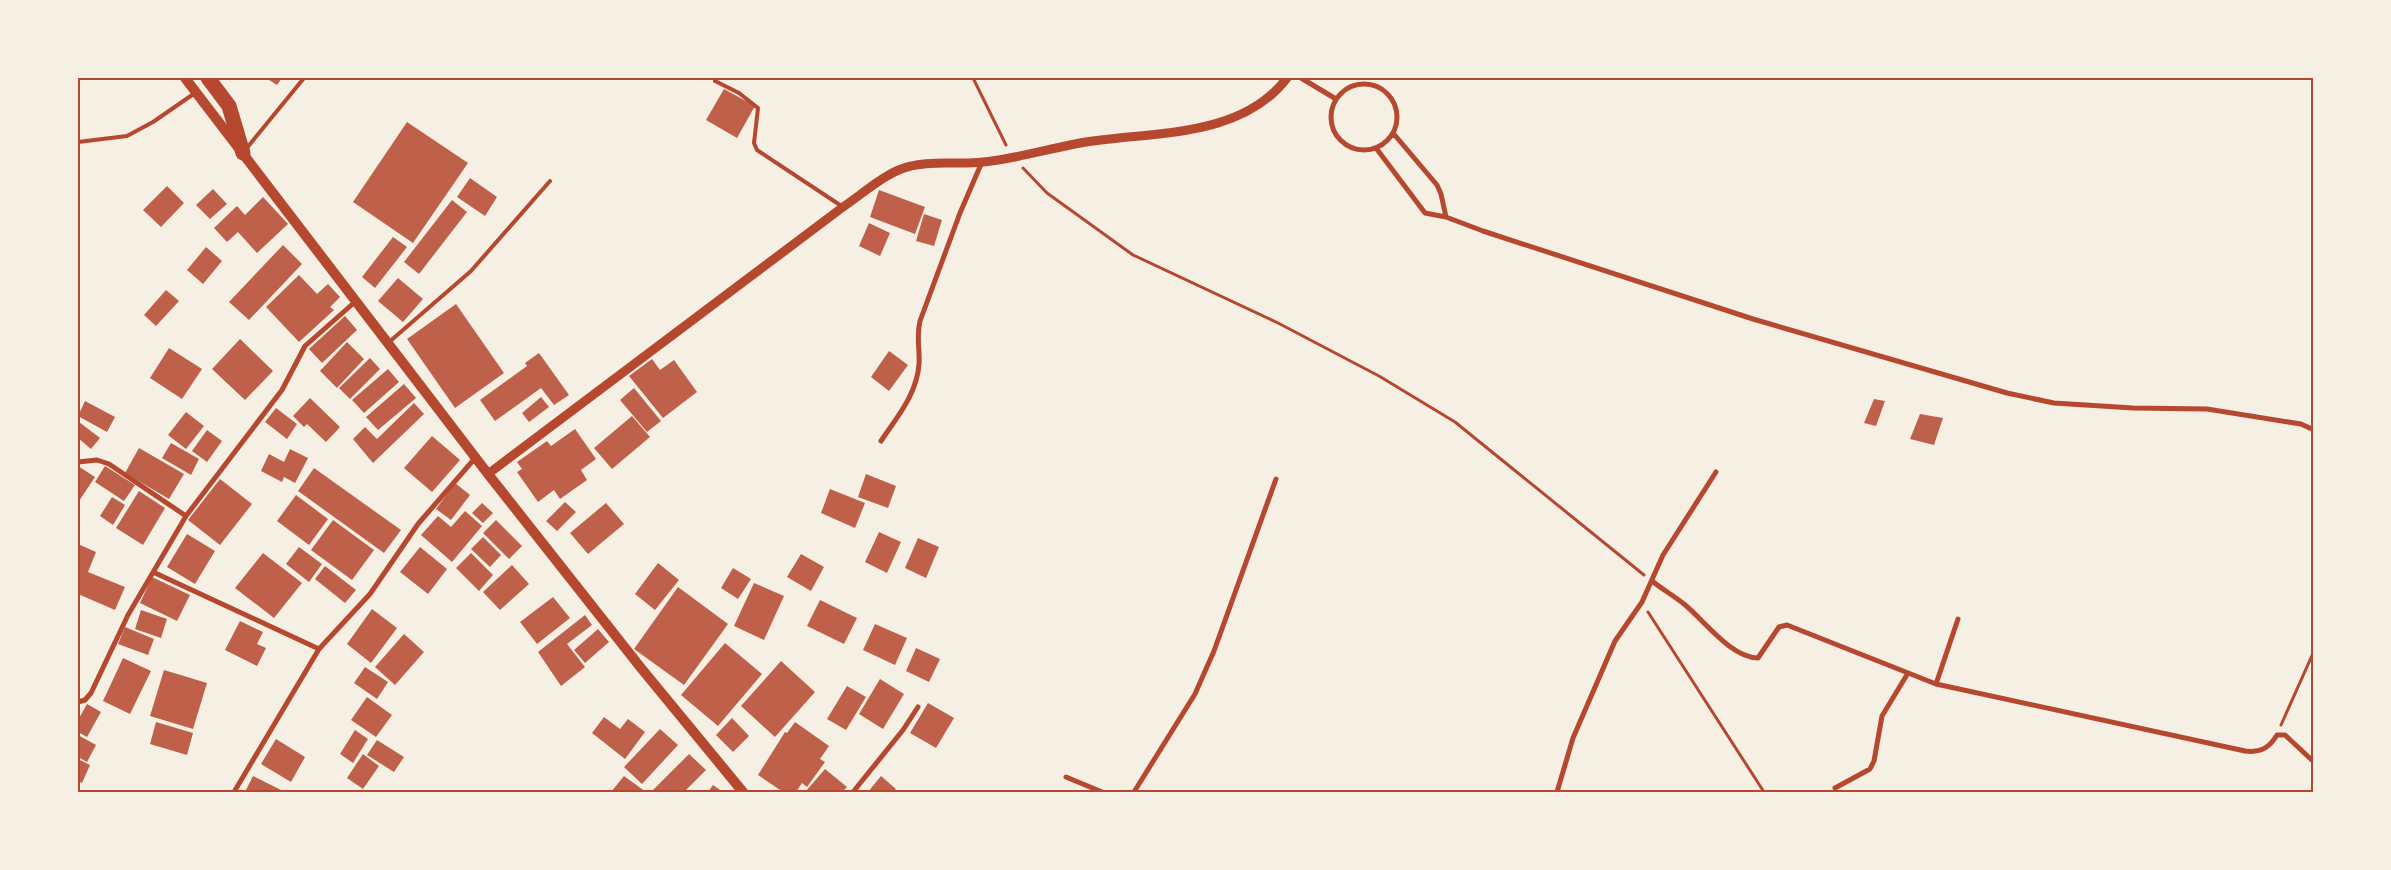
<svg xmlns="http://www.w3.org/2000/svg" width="2391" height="870" font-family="'Alegreya Sans',sans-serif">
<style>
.building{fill:#bf614a}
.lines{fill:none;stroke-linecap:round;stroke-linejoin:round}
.path{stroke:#b5482f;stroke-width:3}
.service{stroke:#b5482f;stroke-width:4}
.minor{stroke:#b5482f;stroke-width:5}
.tertiary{stroke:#b5482f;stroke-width:9}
.secondary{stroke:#b5482f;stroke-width:10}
.motorway{stroke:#b5482f;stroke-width:15}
.neatline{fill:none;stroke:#b5482f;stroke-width:2}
</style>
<rect width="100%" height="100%" fill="#f6efe4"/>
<path class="building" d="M266,78H282L277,85Z
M724,89L755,106L737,138L706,120Z
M407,122L468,163L413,243L353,202Z
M470,178L497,197L485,216L457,197Z
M167,186L184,203L161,227L143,210Z
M213,189L227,204L210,219L196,205Z
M879,190L925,207L915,234L870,217Z
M263,197L288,224L257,253L238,232L227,242L214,228L237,206L245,215Z
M452,200L467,212L419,274L404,262Z
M924,214L942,220L934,246L916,241Z
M869,223L890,233L880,256L859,246Z
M393,237L407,247L375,288L362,277Z
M283,245L302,264L249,320L229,302Z
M206,247L222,261L203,284L187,270Z
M299,275L317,294L328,284L340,297L330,307L334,310L299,342L266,307Z
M398,278L423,299L403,322L378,301Z
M166,290L179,301L156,326L144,315Z
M456,304L504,373L455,408L407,339Z
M345,316L357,330L322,363L309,349Z
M240,339L273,371L245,400L212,369Z
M347,342L364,359L337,388L320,371Z
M169,348L202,369L182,399L150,378Z
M889,351L908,365L889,391L871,377Z
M539,353L569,395L554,405L541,388L495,421L480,400L527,366L525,363Z
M370,358L380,369L350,399L339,388Z
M652,359L660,370L674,360L697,392L663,418L629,376Z
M388,369L399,382L364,413L352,400Z
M404,384L416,398L378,430L366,417Z
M634,388L661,421L647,432L620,400Z
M541,397L549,407L529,422L522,413Z
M310,398L340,427L326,442L307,424L304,427L293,416Z
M1874,399L1885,401L1876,426L1864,423Z
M85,401L115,417L107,432L78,416Z
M414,403L424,414L373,463L353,439L365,427L377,439Z
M276,408L297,424L287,439L265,422Z
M186,412L204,426L186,449L168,435Z
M1920,414L1943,418L1934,445L1910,439Z
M632,416L650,437L612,469L594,448Z
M79,422L100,438L91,449L78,438Z
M575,429L596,459L581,470L587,480L560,499L554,490L538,502L517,472L522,469L517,462L547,441L551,446Z
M207,430L222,441L207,462L192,451Z
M432,436L460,460L432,492L404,468Z
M171,443L199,459L191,475L162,458Z
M139,448L184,474L169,499L125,473Z
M290,449L308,458L295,483L284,477L282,482L261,471L269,454L284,462Z
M78,466L95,477L79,501L78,500Z
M105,466L135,485L124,501L95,482Z
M314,468L401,530L384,553L298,491Z
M866,474L896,486L888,508L858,497Z
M220,479L252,504L220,545L188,520Z
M455,483L470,495L451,520L436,509Z
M830,489L865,503L855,528L821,513Z
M139,491L165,508L143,545L116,528Z
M296,495L328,519L309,545L277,521Z
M112,497L125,505L113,525L100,516Z
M565,502L576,512L557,531L546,521Z
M482,503L493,513L483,523L472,513Z
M606,503L624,524L588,554L570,533Z
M465,511L482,526L452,562L421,535L438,516L451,527Z
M333,520L374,550L352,580L311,550Z
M496,520L522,546L509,559L483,533Z
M879,532L901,542L887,573L865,562Z
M187,534L215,551L195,584L167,567Z
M483,537L501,555L490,567L471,549Z
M918,538L939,547L926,578L905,568Z
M78,544L96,552L88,572L125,587L115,610L78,594Z
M299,547L322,564L309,582L286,564Z
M420,547L447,569L428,594L400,572Z
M263,553L302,583L274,618L235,588Z
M471,553L493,575L479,591L456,568Z
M801,554L824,567L811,591L787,577Z
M658,563L679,580L655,610L635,594Z
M512,565L529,584L500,610L483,592Z
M325,566L356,590L345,603L315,579Z
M733,568L751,579L738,599L721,588Z
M152,577L190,595L177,621L140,603Z
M754,583L784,596L764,640L734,626Z
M678,587L728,624L684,685L634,649Z
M553,597L570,618L537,644L520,622Z
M820,600L857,618L844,644L807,626Z
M372,609L397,628L371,663L347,644Z
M141,610L167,619L161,638L135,629Z
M585,615L592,625L567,644L585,667L561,686L538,652Z
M240,621L263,632L257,644L266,648L257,666L225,650Z
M875,624L907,638L895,665L863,650Z
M125,627L154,639L148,655L118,644Z
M598,629L609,642L585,663L574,650Z
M404,634L424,652L395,685L375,667Z
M725,643L762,674L718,726L681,695Z
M916,648L940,659L929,682L906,671Z
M123,658L151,671L130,714L103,701Z
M781,661L815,692L775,737L741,706Z
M365,667L388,682L377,699L354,683Z
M164,670L207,683L193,729L150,716Z
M880,679L904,694L883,729L859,714Z
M847,686L866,697L846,730L827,719Z
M367,697L392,715L376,737L351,720Z
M928,703L954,718L936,748L910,733Z
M87,704L101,712L87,737L78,732V720Z
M604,717L620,729L628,719L645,732L625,759L592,733Z
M732,718L749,736L733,752L716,735Z
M156,722L193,733L187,755L150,744Z
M795,722L829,746L820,759L825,762L807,787L802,783L796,792H783L758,775L785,732L787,733Z
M660,729L678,745L642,784L624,767Z
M355,730L368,739L353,763L340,754Z
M78,735L96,745L87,762L78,757Z
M276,739L305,757L291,782L261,764Z
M377,740L404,757L394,772L367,755Z
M363,754L379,766L363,789L347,778Z
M689,754L706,770L684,792H654L652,791Z
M78,759L90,765L82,783L78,781Z
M825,769L847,787L842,792H808L806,791Z
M253,776L285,792H245Z
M624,776L646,792H611Z
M881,776L896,789L893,792H868Z
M713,785L723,792H708Z"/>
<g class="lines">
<path class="path" d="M973,78L1006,145
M1023,168L1047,193L1133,255L1278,323L1379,376L1455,422L1644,575
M1648,612L1764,792
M2281,725L2314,651"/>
<path class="service" d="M715,81L739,93L758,108L754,143L757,150L843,207
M78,142L127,136L153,122L195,93
M246,149L304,78
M388,343L471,271L550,181"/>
<path class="minor" d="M1301,78L1336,99
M1331 117a33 33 0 1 1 66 0a33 33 0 1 1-66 0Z
M1393,133L1437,185L1441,194L1446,217
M1376,148L1425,213L1446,217L1483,231L1753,319L2007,393L2054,403L2133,408L2207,409L2301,424L2314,430
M881,441C897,417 917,394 919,364C920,348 916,338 920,321L960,213L982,162
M78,462L97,460L109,464L186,516
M153,572L319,649
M1652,581C1662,589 1674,596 1684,604C1705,621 1730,657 1758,658L1779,627L1787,625L1936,684L2245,751C2261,753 2269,748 2277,735H2285L2314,762
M1936,684L1958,619
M78,702L85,700L91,693L128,615L186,516L282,390L305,346L356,301
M1066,777L1102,792
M1835,788L1870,769L1874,761L1882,716L1908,673
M234,792L319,649L370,594L418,524L476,457
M853,792L903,730L918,707
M1134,792L1195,694L1214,651L1276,479
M1557,792L1573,738L1615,641L1642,602L1663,555L1716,472"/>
<path class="tertiary" d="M488,474L843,207C864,193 887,171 911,166C935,160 959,165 983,162C1015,159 1048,149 1080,143C1149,131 1240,140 1287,78"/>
<path class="secondary" d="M185,78L488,474L641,668L743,792"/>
<path class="motorway" d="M208,78L229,106L243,153"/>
</g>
<rect width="2391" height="870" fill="none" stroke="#f6efe4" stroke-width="158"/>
<rect x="79" y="79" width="2233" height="712" class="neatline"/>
</svg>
